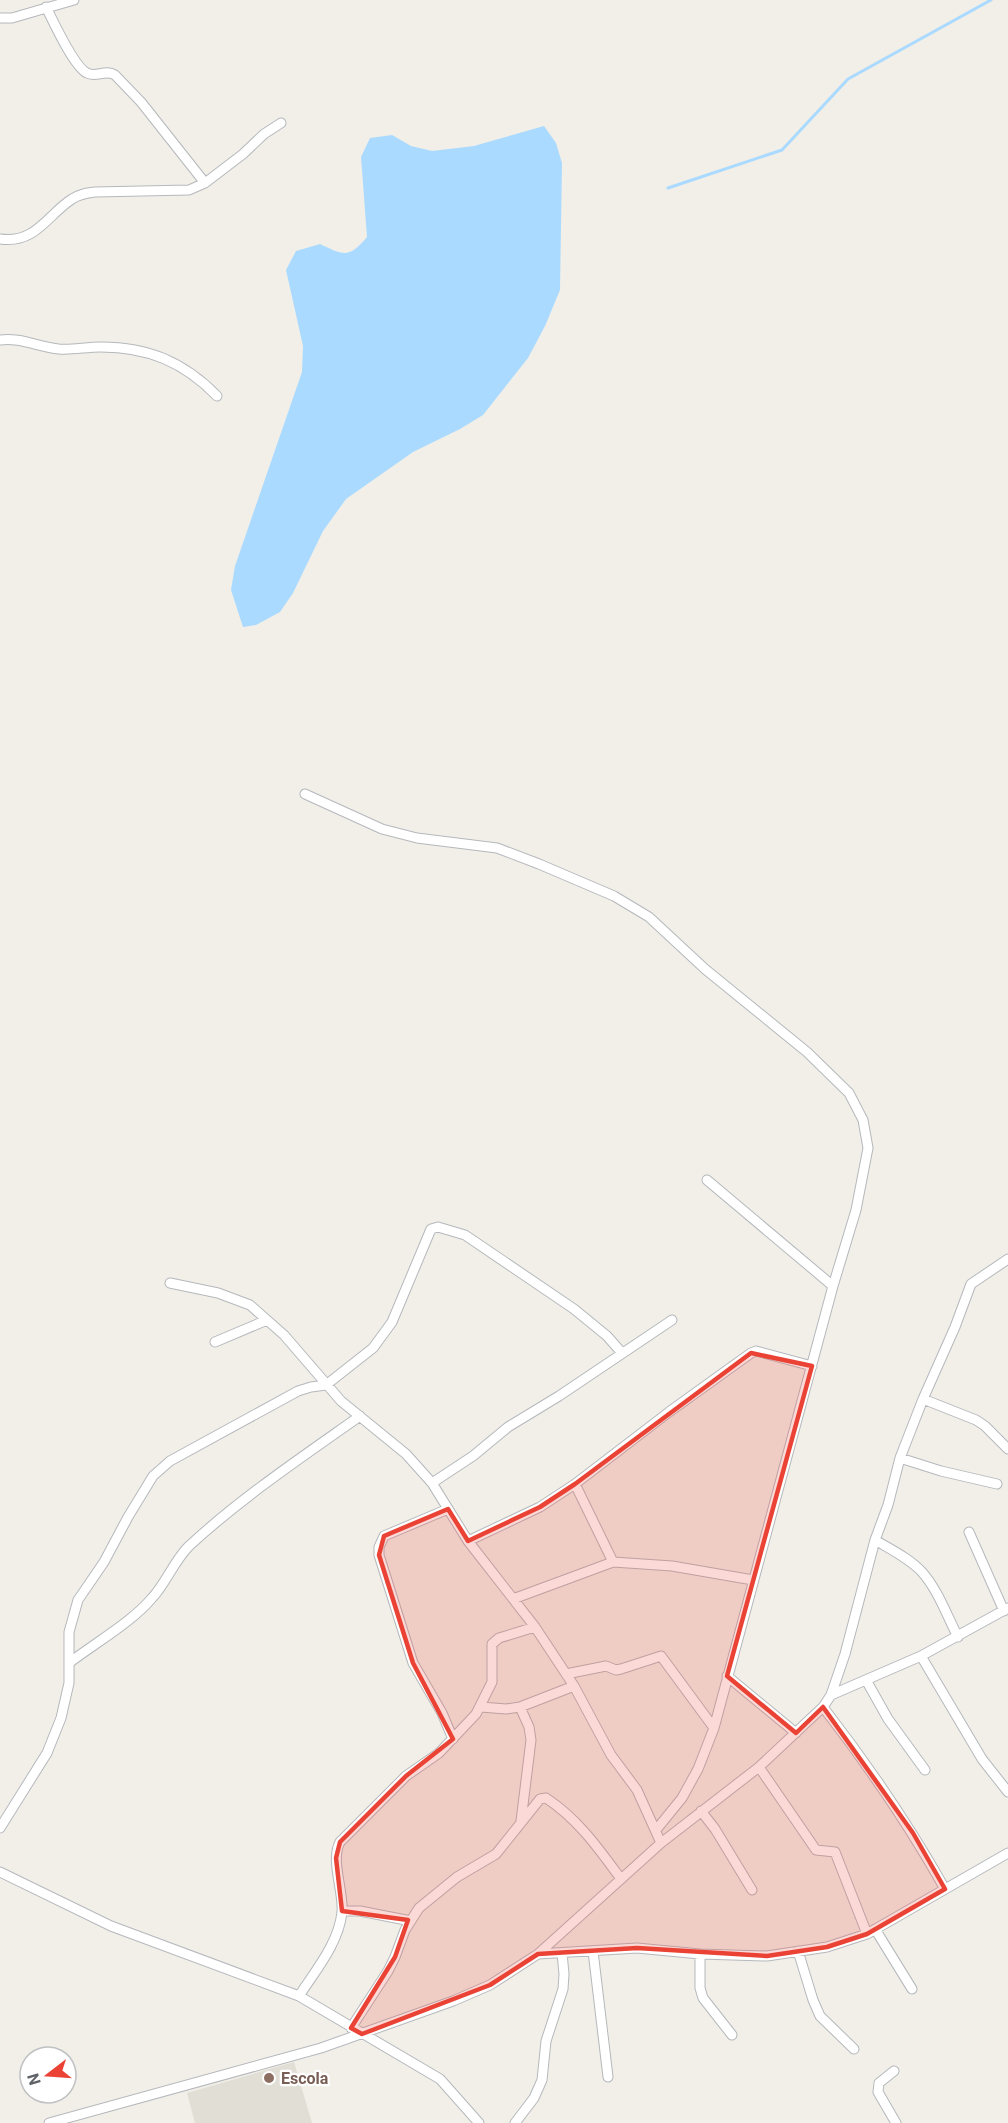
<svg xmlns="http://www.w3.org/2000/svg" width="1008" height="2123" font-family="Roboto,sans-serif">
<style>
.education{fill:#e1ded6}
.water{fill:#aadaff}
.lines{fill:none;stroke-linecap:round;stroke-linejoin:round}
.stream{stroke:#aadaff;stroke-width:3}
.minor-casing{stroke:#b5b8bc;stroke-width:11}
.minor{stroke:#fff;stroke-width:9}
.marked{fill:#ea4335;fill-opacity:0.2;stroke:#ea4335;stroke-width:4.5;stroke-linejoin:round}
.education-dot{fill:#8d6e63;stroke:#fff;stroke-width:2}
.labels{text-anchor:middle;stroke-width:4.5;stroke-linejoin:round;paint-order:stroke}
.education-label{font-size:16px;font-weight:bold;fill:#785e54;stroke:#fff;text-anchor:start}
</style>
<rect width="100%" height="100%" fill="#f1efe8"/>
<path class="education" d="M294,2062L312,2123H195L187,2093Z"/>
<path class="water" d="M544,126L556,143L562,163L560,290L545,326L528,358L483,415L460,429L413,452L346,499L323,531L293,593L280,612L256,625L243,627L231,590L235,566L302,372L303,346L286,270L296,251L320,244C343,255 349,259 367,237L361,157L370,138L392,135L411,146L432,151L474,146Z"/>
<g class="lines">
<path class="stream" d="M668,188L782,150L848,79L991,0"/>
<g class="minor-casing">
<path id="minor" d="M46,7C53,21 74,67 87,73C96,78 105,69 115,75L141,102L205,183
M0,18H12L74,0
M0,239C36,244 47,215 72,199C79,194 87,193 95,192L189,190L205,183L243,154L264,134L281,123
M0,340C19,337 39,347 59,349C73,350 86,347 101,347C148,347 184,362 217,396
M305,794L382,829L417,838L497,848L539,864L614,896L649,917L705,969L807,1052L849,1093L863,1120L868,1148L856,1210L833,1286L714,1728L698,1769L682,1798L656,1830
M707,1180L833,1286
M170,1283L218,1293L250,1305L284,1335L341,1401L406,1454L432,1483L468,1541L535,1627L574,1686L611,1755L637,1790L661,1843
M215,1342L267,1320
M923,1399L976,1420L985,1426L1008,1449
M900,1458L941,1471L997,1484
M432,1483L473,1456L508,1427L559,1396L672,1320
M575,1484L613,1562
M448,1509L384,1536L379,1547V1555L413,1663L442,1713L453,1739
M969,1532L1004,1611
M875,1540C890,1549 909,1558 922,1572C938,1590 947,1616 958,1637
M468,1541L540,1507L575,1484L669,1412L751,1353L756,1351L812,1366
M513,1599L613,1562L672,1566L753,1580
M921,1656L982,1759L1008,1792
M69,1663C95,1643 132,1622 152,1598C166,1583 174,1561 189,1546C241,1498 302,1457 360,1416
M566,1674L606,1666L616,1670L621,1669L661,1656L714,1728
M727,1676L796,1733
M866,1680L888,1719L925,1770
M831,1695L845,1654L875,1540L888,1505L900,1458L923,1399L955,1327L971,1284L1008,1259
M481,1707L506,1709L520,1707L574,1686
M520,1707L529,1727L531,1740L521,1821
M823,1707C868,1765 909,1825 945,1889
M759,1767L816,1850L835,1852L867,1934
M701,1811L715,1829L752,1890
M0,1828L47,1753L61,1718L69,1683V1632L78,1600L104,1562L128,1517L153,1476L170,1461L298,1391L311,1387L326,1385L373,1348L392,1322L431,1229L438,1227L465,1235L574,1309L607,1336L622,1353
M0,1872L111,1926L299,1996L440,2079L479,2123
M342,1911H360L411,1921
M875,1929L912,1989
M593,1951L608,2077
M798,1951L813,2000L820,2016L854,2049
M538,1954L637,1948L700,1954L767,1956L827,1947L867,1934L1008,1853
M700,1954V1988L703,1998L732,2035
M299,1996C315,1971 339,1943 342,1912C344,1892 330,1860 340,1842L406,1776L439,1753L476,1714L492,1682V1644L499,1638L535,1627
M351,2028L388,1971L395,1957L405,1930L419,1908L457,1877L496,1854L540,1799L546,1798C578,1819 599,1849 621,1879
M894,2071L879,2083L878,2092L896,2123
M49,2123L321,2048L453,2001L490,1985L538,1954L661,1843L759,1767L823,1707L831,1695L921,1656L1008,1608
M515,2123L534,2098L542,2080L546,2041L563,1989L564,1974L562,1953"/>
</g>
<use href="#minor" class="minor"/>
</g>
<path class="marked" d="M751,1353L812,1366L727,1676L796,1733L823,1707L913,1833L945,1889L867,1934L827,1947L767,1956L637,1948L538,1954L490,1985L362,2034L351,2028L395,1957L408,1920L342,1911L336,1858L340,1842L406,1776L453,1739L413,1663L379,1555L384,1536L448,1509L468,1541L540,1507L575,1484Z"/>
<circle class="education-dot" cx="269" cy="2078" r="6"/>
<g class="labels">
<g class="education-label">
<text x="281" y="2084">Escola</text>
</g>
</g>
<g transform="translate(48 2075) rotate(253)"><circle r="28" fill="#ffffff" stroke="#bfc1c3" stroke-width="1.5"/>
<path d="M0-4.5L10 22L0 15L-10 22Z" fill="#ea4335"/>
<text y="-9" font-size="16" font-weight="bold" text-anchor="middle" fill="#5f6368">N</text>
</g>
</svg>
